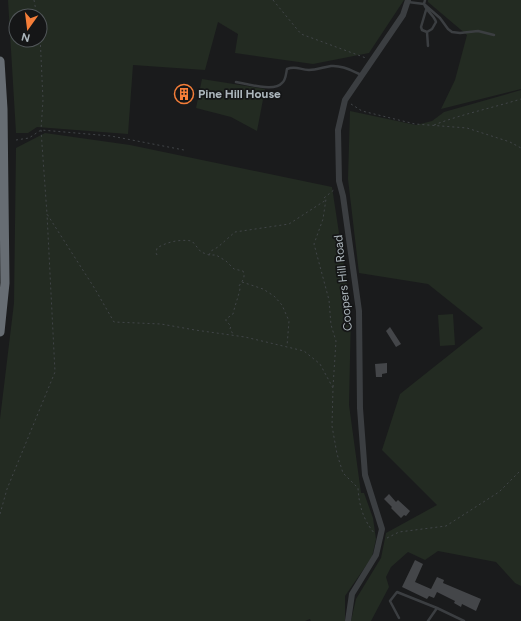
<svg xmlns="http://www.w3.org/2000/svg" width="521" height="621" font-family="Figtree,sans-serif">
<style>
.green{fill:#232b22;fill-rule:evenodd}
.building{fill:#444649}
.lines{fill:none;stroke-linecap:round;stroke-linejoin:round}
.path{stroke:#414548;stroke-width:1;stroke-dasharray:2 3;stroke-linecap:butt}
.service{stroke:#3b3e41;stroke-width:2.5}
.tertiary{stroke:#3b3e41;stroke-width:6}
.motorway{stroke:#676d73;stroke-width:9}
.labels{text-anchor:middle;stroke-width:3.5;stroke-linejoin:round;paint-order:stroke}
.poi-label{font-size:12px;font-weight:bold;fill:#acb6bc;stroke:#151617;text-anchor:start}
.street-label{font-size:12px;fill:#acb6bc;stroke:#151617}
</style>
<rect width="100%" height="100%" fill="#1a1b1c"/>
<path class="green" d="M8,0H404L369,53L313,64L235,53L238,34L218,22L205,70L133,65L128,134L37,127L28,133H16ZM16,16H40V40H16Z
M428,0H521V89L441,109L455,80L467,35L428,2Z
M202,79L265,89L257,131L231,117L196,108Z
M521,90V586L515,583L496,562L438,551L425,560L408,552L391,567L386,577L389,587L371,621H351L356,599L381,558L386,533L437,505L382,450L400,394L483,328L428,284L359,273L348,179L350,111L416,125L432,121L444,112Z
M45,133L130,145L332,187L351,312L349,405L361,493H364L373,518L376,539L372,557L345,596V621H311L310,619L305,621H0V419L14,303L16,148Z
M453,314L455,345L440,346L438,315Z"/>
<path class="building" d="M181,87L190,89L187,102L178,100Z
M390,327L401,344L396,347L386,331Z
M387,363V373L382,374V377H376L375,364Z
M389,494L396,502L398,500L410,511L406,516L404,515L401,518L391,508L392,507L384,499Z
M415,560L423,564L415,582L431,589L437,577L444,580L443,583L481,599L476,611L462,604L461,607L454,603L455,601L437,592L434,598L429,596L427,599L402,587Z"/>
<g class="lines">
<path class="path" d="M34,0L37,16
M273,0L301,34L366,58
M40,35L43,100L41,130L47,214L95,289L114,322L161,324L195,330L245,337L304,351L320,364L333,388L332,426L337,454L343,473L358,488C359,505 363,520 375,534
M351,104L362,111L415,124L467,128L510,142L521,148
M434,125C462,114 492,108 521,99
M16,140L29,138L41,130L111,136L184,150
M157,255L156,253L157,248C167,242 179,239 192,241L201,252L209,255H216L226,261L234,269L243,271C246,278 242,281 239,286L240,289C238,298 235,305 233,314L226,319V321L231,326L230,329L233,334
M209,255L211,251L218,247L235,232L289,224L326,200
M242,282L263,289L274,296L282,305L289,321L287,346
M333,387L336,341L331,325L329,300L314,244L323,219L326,199L324,198L335,189
M0,514L7,489L55,372L47,214
M387,538L399,532L446,526L499,492L521,470"/>
<path class="service" d="M425,0L424,4C427,12 434,15 436,22L432,29L427,32L422,30L421,27L426,10
M408,2L424,4L440,18L448,29L452,32L460,33L478,31L494,35
M427,32L428,46
M236,82C247,84 275,92 282,83C286,80 286,73 287,69C296,65 300,70 309,70C316,70 324,67 331,66C342,65 352,71 362,75
M399,618L390,601L397,592L437,608
M428,621L437,608L464,621"/>
<path class="tertiary" d="M348,621L352,594L376,555L382,529L365,475L360,408L359,311L343,196L339,181L338,130L345,100L403,15L408,0"/>
<path class="motorway" d="M0,61L3,109L5,283L0,332"/>
</g>
<defs>
<g id="building-ring" transform="scale(1)"><circle r="9.5" fill="#151617" stroke="#f57e39" stroke-width="1.5"/><path d="M-4-6H4V6H1V3H-1V6H-4ZM-2.5-4.3h1.7v1.8h-1.7ZM.8-4.3h1.7v1.8H.8ZM-2.5-1h1.7V.8h-1.7ZM.8-1h1.7V.8H.8Z" fill="#f57e39"/></g>
</defs>
<g fill-rule="evenodd">
<use href="#building-ring" x="184" y="94"/>
</g>
<g class="labels">
<g class="poi-label">
<text x="198" y="98">Pine Hill House</text>
</g>
<g class="street-label">
<text transform="translate(343 283) rotate(-96)" y="4">Coopers Hill Road</text>
</g>
</g>
<g transform="translate(28 28) rotate(194)"><circle r="19" fill="#151617" stroke="#515659"/>
<path d="M0-3L7 15L0 10L-7 15Z" fill="#f57e39"/>
<text y="-6" font-size="11" font-weight="bold" text-anchor="middle" fill="#acb6bc">N</text>
</g>
</svg>
